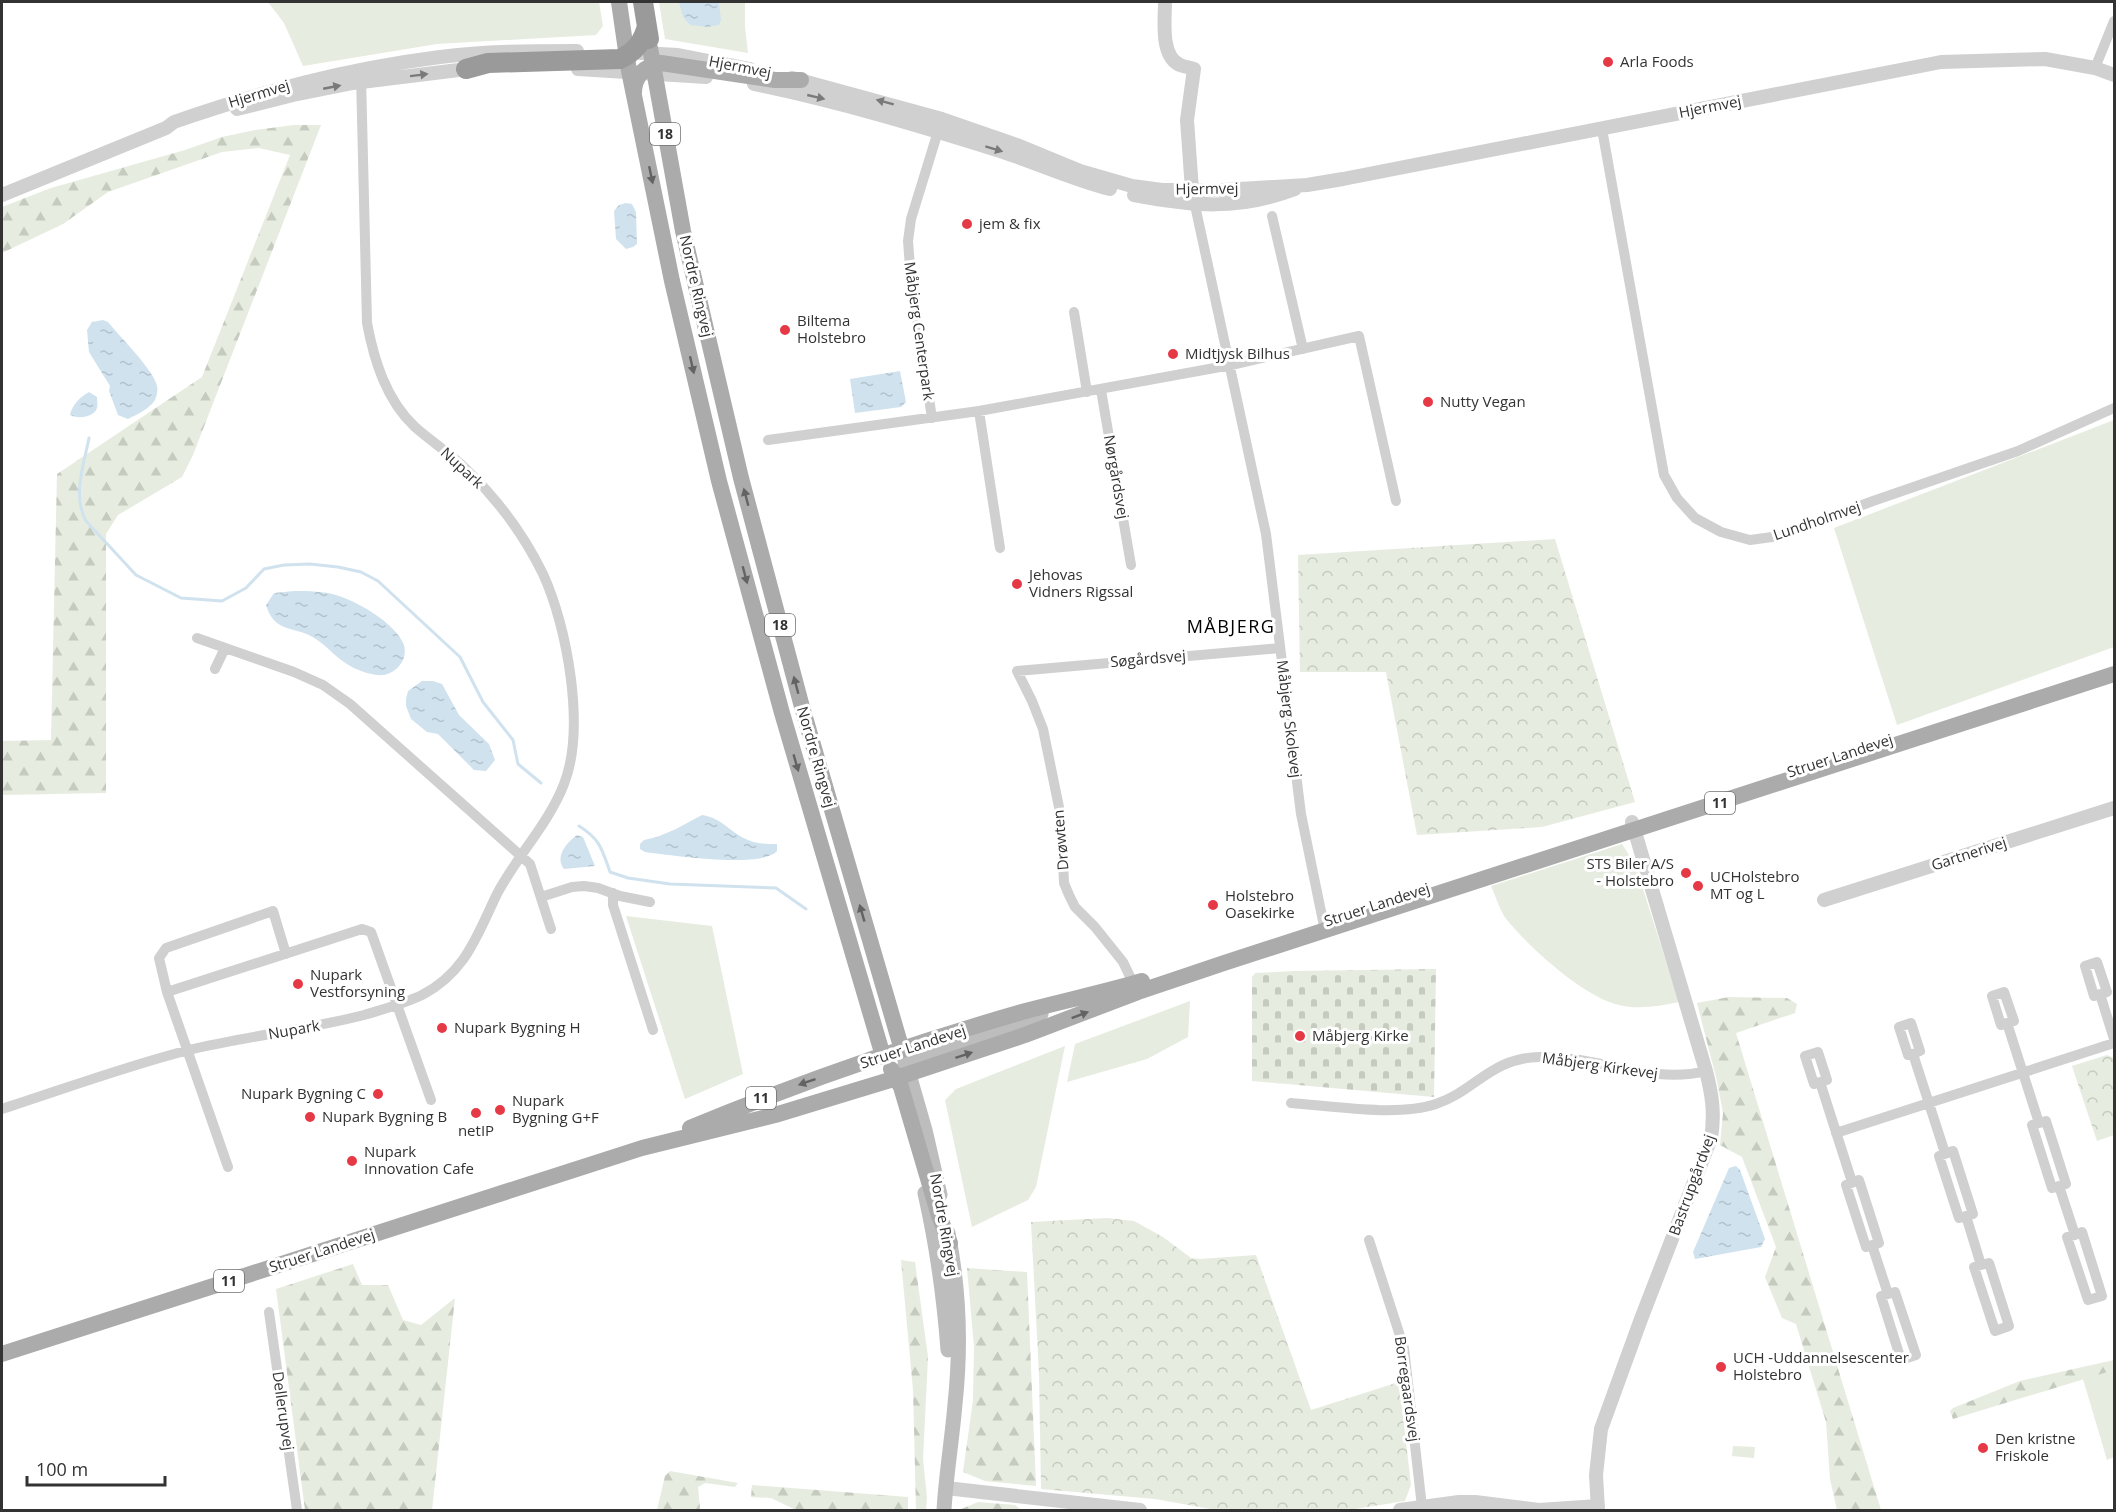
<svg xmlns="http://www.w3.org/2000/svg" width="2116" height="1512" font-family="'Open Sans',sans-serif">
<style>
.grass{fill:#e6ecdf}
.forest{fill:url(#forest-firs)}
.cemetery{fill:url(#cemetery-stones)}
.park{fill:url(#park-crowns)}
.water{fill:url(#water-ripples)}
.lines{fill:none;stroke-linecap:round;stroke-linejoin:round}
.stream{stroke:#cfe2ee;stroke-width:3}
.minor{stroke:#d0d0d0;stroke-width:10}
.tertiary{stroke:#d0d0d0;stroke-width:14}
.secondary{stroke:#bdbdbd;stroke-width:15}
.primary{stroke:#ababab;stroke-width:16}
.motorway{stroke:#9a9a9a;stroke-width:20}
.oneway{fill:#7a7a7a}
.oneway2{fill:#636363}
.poi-dot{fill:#e63946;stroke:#fff;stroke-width:2}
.labels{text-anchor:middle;stroke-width:6;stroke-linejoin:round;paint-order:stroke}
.shield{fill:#fff;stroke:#707070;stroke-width:1.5}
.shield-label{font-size:14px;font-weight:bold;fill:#333}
.poi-label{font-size:15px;fill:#333;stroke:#fff;text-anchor:start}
.street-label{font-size:15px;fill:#333;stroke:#fff}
.quarter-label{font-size:18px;letter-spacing:1.5px;fill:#000;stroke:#fff}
</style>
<defs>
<pattern id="forest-firs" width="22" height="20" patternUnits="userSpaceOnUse" patternTransform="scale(1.5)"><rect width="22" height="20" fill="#e6ecdf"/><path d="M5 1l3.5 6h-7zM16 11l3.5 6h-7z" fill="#c6cbc0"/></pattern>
<pattern id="cemetery-stones" width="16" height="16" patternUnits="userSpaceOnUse" patternTransform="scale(1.5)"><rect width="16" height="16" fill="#e6ecdf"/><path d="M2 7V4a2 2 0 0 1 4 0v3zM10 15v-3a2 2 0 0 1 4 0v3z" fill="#c6cbc0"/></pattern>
<pattern id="park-crowns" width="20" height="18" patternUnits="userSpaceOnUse" patternTransform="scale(1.5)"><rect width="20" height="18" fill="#e6ecdf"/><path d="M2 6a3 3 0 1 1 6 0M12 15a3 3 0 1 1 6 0" fill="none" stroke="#c6cbc0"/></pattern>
<pattern id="water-ripples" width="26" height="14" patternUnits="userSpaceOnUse" patternTransform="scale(1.5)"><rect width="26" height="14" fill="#cfe2ee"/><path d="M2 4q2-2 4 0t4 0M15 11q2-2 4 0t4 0" fill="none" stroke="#b2c2cd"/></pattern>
</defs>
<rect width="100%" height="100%" fill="#fff"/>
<path class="grass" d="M268,2H599L603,26L596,35L437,44L303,66L284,23Z
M659,2H745V27L748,53L665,39Z
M2114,420V647L1897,725L1834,528Z
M1622,844L1635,864L1679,1002C1659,1006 1639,1010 1619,1005C1584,997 1530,948 1507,920C1500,911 1496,897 1491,886Z
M626,916L712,926L743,1074L685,1099Z
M1190,1001L1188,1037L1147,1059L1067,1082L1075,1044Z
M1065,1046L1036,1187L1028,1200L972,1227L945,1100L956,1089Z
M2114,1370V1457L2107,1460L2083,1379Z
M1733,1446L1755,1447L1754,1458L1732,1456Z"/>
<path class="forest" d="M294,125H321L193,455L182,477L118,515L106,534V793L2,795V741L51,740L57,474L202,377L290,155L259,148L222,152L108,192L63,224L2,253V207L51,188L185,150L222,137L255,130Z
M1729,997L1787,998L1797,1004L1795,1013L1736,1033L1881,1510H1837L1830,1479L1826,1422L1796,1324L1782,1318L1765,1277L1776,1247L1742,1157L1720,1145L1723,1113L1717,1081L1697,1003Z
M901,1260L915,1262L928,1357L923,1459L927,1497L926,1510H916L913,1390Z
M353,1264L362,1285H388L403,1320L421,1325L455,1298L432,1510H305L276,1289Z
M967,1268L1027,1272L1036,1486L985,1481L963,1472L973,1400L974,1347Z
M2114,1360V1370L1953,1419L1950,1411L1953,1408L2020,1381Z
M670,1471L738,1483L735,1487L705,1483L698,1487L700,1508L699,1510H657L665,1476Z
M752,1485L908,1497V1510H796L771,1498L751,1497Z
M978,1502L1015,1505L1021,1510H959Z"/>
<path class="cemetery" d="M1436,969L1434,1097L1252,1081V977L1255,973L1294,971Z"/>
<path class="park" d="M1555,539L1635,802L1542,827L1417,835L1386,672H1300L1298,555Z
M2107,1055L2114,1058V1135L2097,1141L2072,1066Z
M1107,1218L1134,1221L1163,1237L1191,1258L1200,1259L1256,1255L1311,1410L1399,1382L1411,1485L1405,1501L1349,1510H1216L1155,1499L1041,1489L1039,1374L1031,1222Z"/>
<path class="water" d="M679,2H719L721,20L719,25L707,27L690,25L683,17Z
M626,203L632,204L636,212L637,244L633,247L626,249L616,239L614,211L619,205Z
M103,320L108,322C119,336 154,370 157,386C158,390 157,396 155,400C149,409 138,414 128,419L118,415L109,391L110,386L89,352L87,330L92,322Z
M900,371L906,402L901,407L855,413L850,379Z
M89,392L97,397C97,400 98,404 97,408C94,418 76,419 70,415C72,405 80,397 89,392Z
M294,591C309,591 324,591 339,596C360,603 396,624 404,645C408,659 397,673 383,675C373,676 360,671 352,667C338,660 328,647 316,639C296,625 275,635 266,605L274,593Z
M422,681H433L442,684L459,715L489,744L495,760L486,771L474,770L438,734L427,732L411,719L406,706V699L408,691Z
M702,815C723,818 730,833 748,840C757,844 767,844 777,844V851C761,869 669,855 645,852L640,849V844L644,840L657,837L676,829Z
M577,835L583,837L595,866L564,869C554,857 567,842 577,835Z
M1736,1166L1740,1170L1765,1239L1761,1247L1695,1259L1693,1252L1729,1168Z"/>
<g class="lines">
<path class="stream" d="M89,438C84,464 72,496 86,521L136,575L181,598L222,601L246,588L264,569L284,565L310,564L338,567L361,572L378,581L460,657L483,702L513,740L518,764L541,783
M579,826C600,839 602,849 610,872L628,878L670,884L776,888L806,909"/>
<path class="minor" d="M2095,68L2114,21
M1602,129L1664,475L1677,498L1695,518L1721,532L1750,540L1780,536L1873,501L2018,451L2114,408
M1193,196L1266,534L1301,814L1325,931
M1272,216L1303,349
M1074,312L1087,392
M1101,390L1131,565
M979,411L1000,548
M932,418L911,280L908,241L911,219L940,125
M768,440L979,411L1231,365L1359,336L1396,501
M197,638L294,672L323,685L350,704L530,864L551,929
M215,669L225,648
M613,893V905L653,1030
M541,897L572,887L584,886L598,888L620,896L650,902
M2097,962L2107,992L2094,996L2085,966Z
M1135,987L1123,962L1095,927L1075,907L1069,895L1064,883L1061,817L1043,729L1032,701L1017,671L1280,648
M167,992L362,929L371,932L431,1100
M2100,994L2114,1039
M2007,1023L2001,1025L1992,996L2004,992L2014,1021L2007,1023L2039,1123
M1913,1054L1908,1055L1899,1027L1911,1023L1920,1051L1913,1054L1945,1153
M1820,1082L1814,1084L1805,1056L1818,1052L1827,1080L1820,1082L1852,1182
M1291,1103C1332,1106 1398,1117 1436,1104C1475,1091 1491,1058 1539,1057C1595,1055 1651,1085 1706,1071
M2,1109C64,1089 126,1066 189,1050C247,1036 306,1030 364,1015C384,1009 403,1004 422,995C466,972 477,935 497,894C517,856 549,823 564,784C586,728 567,626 543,574C524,535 498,500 467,470C451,454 432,442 415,427C386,400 374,360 367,323L361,76
M2046,1121L2066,1184L2052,1188L2032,1125Z
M1836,1133L2114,1043
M1953,1151L1973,1214L1959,1218L1939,1156Z
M228,1167L167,992L159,958L166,948L273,911L286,954
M1859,1180L1879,1243L1866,1247L1846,1185Z
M2059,1186L2075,1235L2067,1237L2088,1300L2102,1296L2082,1232L2075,1235
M1966,1216L1981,1265L1974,1267L1995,1331L2009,1326L1989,1263L1981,1265
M1369,1240L1404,1348L1422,1507
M1872,1245L1888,1294L1881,1296L1901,1360L1916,1355L1895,1292L1888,1294
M269,1312L297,1510"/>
<path class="tertiary" d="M1165,2C1165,20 1160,56 1180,65C1184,67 1190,67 1194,69L1187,120L1192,190
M641,53L678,55L750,69
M578,69L706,77
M792,78L942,119L1017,145L1080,171L1132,186L1162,190H1223L1307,185L1343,179L1941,62L2045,59L2095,68L2114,75
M754,84C837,101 917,125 997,150C1035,162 1071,179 1110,189
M237,109L293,95L353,83L475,68
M2,195L166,128L174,122C264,91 346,69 440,57C485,51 532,51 577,51
M1134,195C1193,206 1237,211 1295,189
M1824,900L2114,808
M946,1488L1140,1510
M1400,1510L1459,1502H1475L1539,1510L1598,1506
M1598,1510L1596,1475L1601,1429L1641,1319L1711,1138C1715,1114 1712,1094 1706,1071L1632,822"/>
<path class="secondary" d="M902,1050L925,1130L940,1195
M901,1071L909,1062L918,1056L1041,1014
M925,1193C937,1246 944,1297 948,1350
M944,1510C946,1475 952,1440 955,1404C961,1348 959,1288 948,1233"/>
<path class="primary" d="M619,2L629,71L672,281L719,481L782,713L883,1056
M650,48L683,231L741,478L802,707L902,1050
M634,93C634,76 644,66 661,63L775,80H801
M891,1069L901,1087L939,1216L950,1243
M690,1128C798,1083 910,1044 1022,1012C1062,1001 1102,993 1142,981
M2,1354L642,1148L775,1115L890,1080L1025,1035L1138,992L1224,963L2114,674"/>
<path class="motorway" d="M643,2L649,39
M466,69L488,63L620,59C635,52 643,42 647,26"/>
</g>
<defs><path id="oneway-solid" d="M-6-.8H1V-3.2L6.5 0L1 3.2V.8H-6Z" transform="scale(1.5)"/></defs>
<g class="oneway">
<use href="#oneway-solid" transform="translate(419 75) rotate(-7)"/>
<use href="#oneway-solid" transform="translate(332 87) rotate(-11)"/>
<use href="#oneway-solid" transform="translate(816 97) rotate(13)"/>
<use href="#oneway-solid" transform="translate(885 102) rotate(-165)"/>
<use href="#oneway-solid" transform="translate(994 149) rotate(17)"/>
</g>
<g class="oneway2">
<use href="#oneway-solid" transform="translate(651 175) rotate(78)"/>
<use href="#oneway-solid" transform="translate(692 365) rotate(77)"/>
<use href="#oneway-solid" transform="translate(746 497) rotate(-105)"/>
<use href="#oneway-solid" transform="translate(745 575) rotate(75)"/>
<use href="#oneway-solid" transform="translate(796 685) rotate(-105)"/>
<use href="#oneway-solid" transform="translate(796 763) rotate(74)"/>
<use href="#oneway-solid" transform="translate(862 913) rotate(-106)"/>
<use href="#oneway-solid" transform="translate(1080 1015) rotate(-21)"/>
<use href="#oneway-solid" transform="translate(964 1055) rotate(-18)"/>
<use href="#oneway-solid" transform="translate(807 1082) rotate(161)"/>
</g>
<g class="poi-dot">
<circle cx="1608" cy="62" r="6"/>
<circle cx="967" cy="224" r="6"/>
<circle cx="785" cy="330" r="6"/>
<circle cx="1173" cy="354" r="6"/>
<circle cx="1428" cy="402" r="6"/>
<circle cx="1017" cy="584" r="6"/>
<circle cx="1686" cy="873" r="6"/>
<circle cx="1698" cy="886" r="6"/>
<circle cx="1213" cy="905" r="6"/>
<circle cx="298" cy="984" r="6"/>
<circle cx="442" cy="1028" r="6"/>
<circle cx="1300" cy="1036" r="6"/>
<circle cx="378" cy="1094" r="6"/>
<circle cx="500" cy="1110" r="6"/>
<circle cx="476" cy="1113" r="6"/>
<circle cx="310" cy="1117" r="6"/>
<circle cx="352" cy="1161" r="6"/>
<circle cx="1721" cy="1367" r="6"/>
<circle cx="1983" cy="1448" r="6"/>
</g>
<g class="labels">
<g class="shield">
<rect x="650" y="123" width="30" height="22" rx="4.5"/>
<rect x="765" y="614" width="30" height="22" rx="4.5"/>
<rect x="1705" y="792" width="30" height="22" rx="4.5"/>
<rect x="746" y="1087" width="30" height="22" rx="4.5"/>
<rect x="214" y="1270" width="30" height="22" rx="4.5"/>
</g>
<g class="shield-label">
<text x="665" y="139">18</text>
<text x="780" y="630">18</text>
<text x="1720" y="808">11</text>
<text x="761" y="1103">11</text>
<text x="229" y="1286">11</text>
</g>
<g class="poi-label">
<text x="1620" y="67">Arla Foods</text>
<text x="979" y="229">jem &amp; fix</text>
<text x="797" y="326">Biltema<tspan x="797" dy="17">Holstebro</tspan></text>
<text x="1185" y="359">Midtjysk Bilhus</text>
<text x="1440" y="407">Nutty Vegan</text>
<text x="1029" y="580">Jehovas<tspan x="1029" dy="17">Vidners Rigssal</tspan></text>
<text x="1674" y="869" text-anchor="end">STS Biler A/S<tspan x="1674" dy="17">- Holstebro</tspan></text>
<text x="1710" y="882">UCHolstebro<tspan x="1710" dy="17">MT og L</tspan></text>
<text x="1225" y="901">Holstebro<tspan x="1225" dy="17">Oasekirke</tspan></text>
<text x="310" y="980">Nupark<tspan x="310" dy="17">Vestforsyning</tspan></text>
<text x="454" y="1033">Nupark Bygning H</text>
<text x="1312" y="1041">Måbjerg Kirke</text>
<text x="366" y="1099" text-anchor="end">Nupark Bygning C</text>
<text x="512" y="1106">Nupark<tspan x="512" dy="17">Bygning G+F</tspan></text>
<text x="322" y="1122">Nupark Bygning B</text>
<text x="476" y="1136" text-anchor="middle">netIP</text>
<text x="364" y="1157">Nupark<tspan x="364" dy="17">Innovation Cafe</tspan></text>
<text x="1733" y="1363">UCH -Uddannelsescenter<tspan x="1733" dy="17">Holstebro</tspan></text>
<text x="1995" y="1444">Den kristne<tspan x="1995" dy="17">Friskole</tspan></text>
</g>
<g class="street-label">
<text transform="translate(740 67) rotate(11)" y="5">Hjermvej</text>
<text transform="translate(259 94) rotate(-17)" y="5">Hjermvej</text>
<text transform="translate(1710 107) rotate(-11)" y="5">Hjermvej</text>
<text transform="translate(1207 189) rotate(-1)" y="5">Hjermvej</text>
<text transform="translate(696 286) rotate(77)" y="5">Nordre Ringvej</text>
<text transform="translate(919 331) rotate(82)" y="5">Måbjerg Centerpark</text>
<text transform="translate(462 468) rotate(43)" y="5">Nupark</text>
<text transform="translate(1116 477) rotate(80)" y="5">Nørgårdsvej</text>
<text transform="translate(1817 521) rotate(-19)" y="5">Lundholmvej</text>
<text transform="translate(1148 659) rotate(-5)" y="5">Søgårdsvej</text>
<text transform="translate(1289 719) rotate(83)" y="5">Måbjerg Skolevej</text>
<text transform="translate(1840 756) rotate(-18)" y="5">Struer Landevej</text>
<text transform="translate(816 757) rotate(74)" y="5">Nordre Ringvej</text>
<text transform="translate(1061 840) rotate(-95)" y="5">Drøwten</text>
<text transform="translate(1969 854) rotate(-18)" y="5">Gartnerivej</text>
<text transform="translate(1377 905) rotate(-18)" y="5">Struer Landevej</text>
<text transform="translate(294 1030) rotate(-10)" y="5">Nupark</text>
<text transform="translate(913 1047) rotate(-18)" y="5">Struer Landevej</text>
<text transform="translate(1600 1066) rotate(8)" y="5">Måbjerg Kirkevej</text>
<text transform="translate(1692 1185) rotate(-70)" y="5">Bastrupgårdvej</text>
<text transform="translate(944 1225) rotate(80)" y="5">Nordre Ringvej</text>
<text transform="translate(322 1251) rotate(-18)" y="5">Struer Landevej</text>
<text transform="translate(1407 1389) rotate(82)" y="5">Borregaardsvej</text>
<text transform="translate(283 1411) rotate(82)" y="5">Dellerupvej</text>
</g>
<g class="quarter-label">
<text x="1231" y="633">MÅBJERG</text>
</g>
</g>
<rect width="2116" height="1512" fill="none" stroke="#333333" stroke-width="6"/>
<path d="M27 1476v9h138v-9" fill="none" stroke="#333333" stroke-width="3"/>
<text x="36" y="1476" font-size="18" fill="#333333" stroke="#ffffff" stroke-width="4.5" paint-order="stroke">100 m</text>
</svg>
